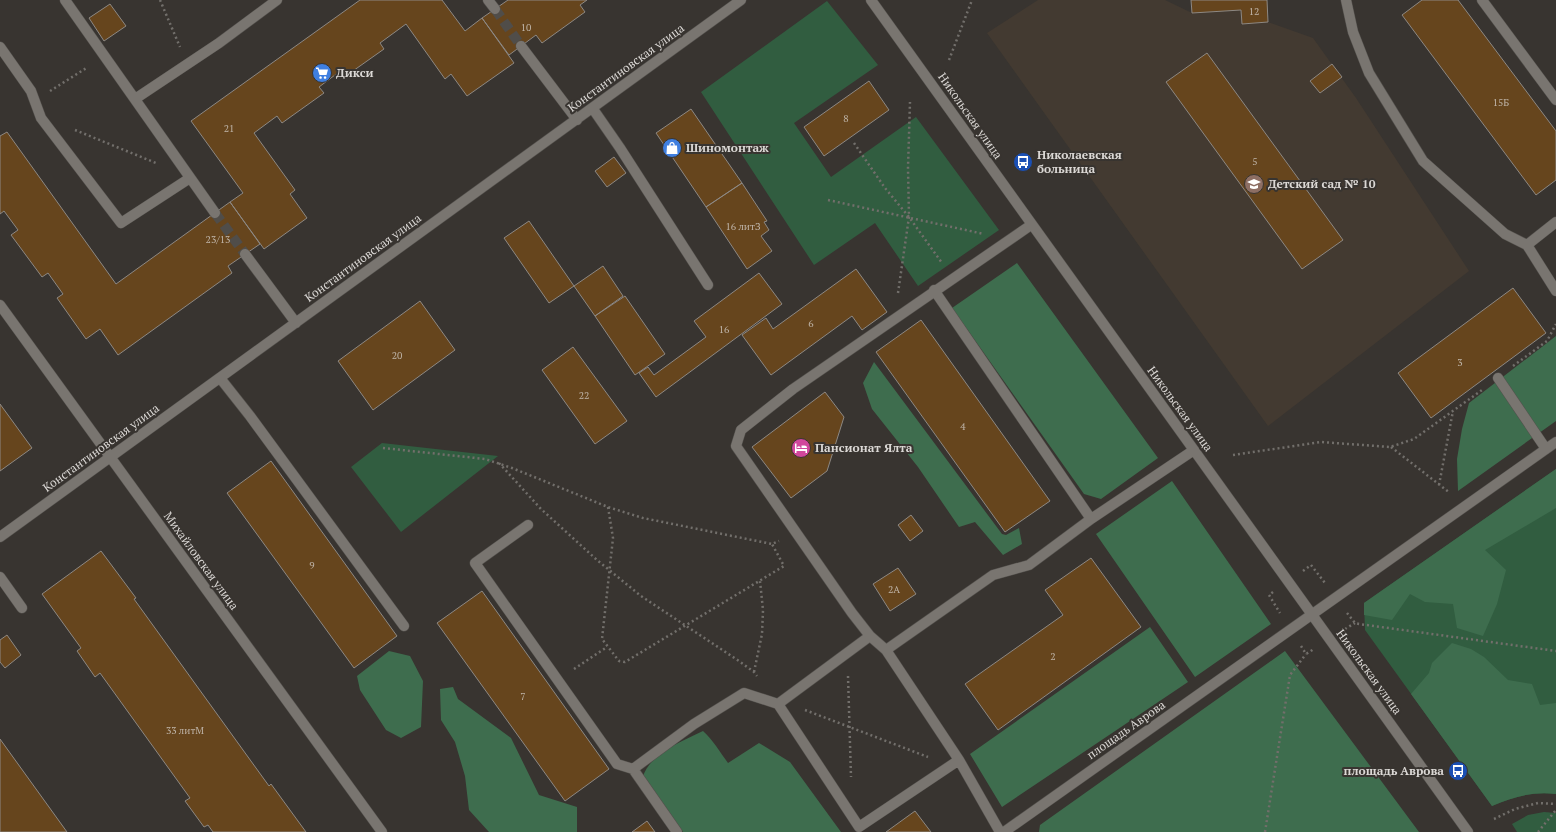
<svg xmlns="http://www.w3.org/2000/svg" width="1556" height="832" font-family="'PT Serif',serif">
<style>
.built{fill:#433a31}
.green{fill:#315d40}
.forest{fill:#3e6d4e}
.building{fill:#66451d;stroke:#8d8883}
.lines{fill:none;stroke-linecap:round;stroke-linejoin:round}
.minor-tunnel{stroke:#504d49;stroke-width:10;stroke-dasharray:10 5;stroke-linecap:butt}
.minor-casing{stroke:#54514d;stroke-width:11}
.path{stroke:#726f6b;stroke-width:2.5;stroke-dasharray:2 3;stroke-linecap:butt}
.minor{stroke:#797570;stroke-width:10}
.labels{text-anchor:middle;stroke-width:4;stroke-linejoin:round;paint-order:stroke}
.number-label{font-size:10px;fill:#beb3a7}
.street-label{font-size:12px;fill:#dbd8d5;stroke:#383430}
.poi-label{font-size:12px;font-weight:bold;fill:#dbd8d5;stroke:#383430;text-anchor:start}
</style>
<rect width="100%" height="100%" fill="#383430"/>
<path class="built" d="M1038,0H1165L1192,13L1241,10L1242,24L1268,22L1313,38L1356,98L1469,271L1268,426L987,33Z"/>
<path class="green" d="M827,1L878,65L794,123L831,177L916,117L999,230L918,286L875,223L814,265L701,92Z
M382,443L498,456L401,532L351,467Z
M1556,469V794C1533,791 1513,797 1492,806L1365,630L1364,603Z
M1544,812L1556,813V832H1517L1512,824L1528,815Z"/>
<path class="forest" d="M1017,263L1158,458L1101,499L1084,494L952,308Z
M1556,336V421L1458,491L1457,459L1462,429L1469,403Z
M874,362L1002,534L1006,535L1019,528L1022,544L1003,555L975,522L959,527L918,467L872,409L863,383Z
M1556,469V508L1485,550L1506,570L1497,604L1483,636L1457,628L1453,604L1425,602L1410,594L1392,620L1364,615V603Z
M1172,481L1271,624L1195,677L1096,534Z
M1150,627L1188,682L1002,807L970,754Z
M1452,643L1471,649L1484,657L1508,680L1532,684L1540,705L1556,703V794C1533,791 1513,797 1492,806L1411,694L1429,673L1432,663Z
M389,651L410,656L423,681L421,727L401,738L386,730L360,690L357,676Z
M1285,651L1419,832H1039L1040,825Z
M453,687L458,699L511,738L539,795L577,807V832H489L469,810L465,776L455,742L441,720L440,689Z
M703,731C713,740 720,752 728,763L759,743L790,762L841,832H683L643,776C652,752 681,742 703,731Z"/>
<path class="building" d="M360,0H442L465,31L482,18L514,63L467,96L451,74L445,79L406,24L380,43L384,49L343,78L339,72L319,87L324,93L282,123L277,116L254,133L295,190L290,194L307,218L264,249L230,202L243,193L191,121Z
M508,0H587L580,5L585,12L542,43L536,35L509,55L482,18Z
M1191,0H1267L1268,22L1242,24L1241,10L1192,13Z
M1422,0H1458L1556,131V180L1536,195L1402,15Z
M110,4L126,26L104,41L89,18Z
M1207,53L1343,240L1302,269L1166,82Z
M1332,64L1342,77L1320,93L1310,81Z
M869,81L889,110L824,156L804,127Z
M691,109L742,183L706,207L656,133Z
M7,132L116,284L230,202L260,244L228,266L232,273L118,355L100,329L86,339L57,298L63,294L48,273L42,277L11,235L18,230L4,211L0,214V136Z
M614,157L626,173L607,187L595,171Z
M742,183L767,221L764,222L769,230L761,236L772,251L747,269L706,207Z
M529,221L574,286L549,303L504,238Z
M603,266L623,296L595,316L574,286Z
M856,269L887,312L862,330L852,316L771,375L742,335L766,318L773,329Z
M759,273L782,304L656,397L639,373L648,367L654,375L706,337L694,321Z
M1513,288L1546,333L1431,418L1398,373Z
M625,296L665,354L635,375L595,316Z
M420,301L455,350L373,410L338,361Z
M921,320L1050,501L1005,532L876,352Z
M573,347L627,421L595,444L542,370Z
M825,392L844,417L827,471L791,498L752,447Z
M0,404L32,448L0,471Z
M271,461L397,636L354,668L227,493Z
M911,515L923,531L910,541L898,525Z
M101,551L136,598L134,599L269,786L271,784L306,832H213L208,825L204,827L185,801L190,798L100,673L95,677L77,651L81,648L42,594Z
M1091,558L1141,627L998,730L965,684L1063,615L1045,590Z
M898,568L916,594L890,611L873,584Z
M482,591L609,769L565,801L437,623Z
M7,635L21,655L5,668L0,662V640Z
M0,739L67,832H0Z
M915,811L931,832H886Z
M647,821L655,832H632Z"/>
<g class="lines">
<path class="minor-tunnel" d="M495,9L521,46
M215,213L245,254"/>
<g class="minor-casing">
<path id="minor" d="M65,0L215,213
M488,0L495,9
M871,0L1468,832
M1346,0L1353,32L1369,73L1423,161L1505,234L1527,245L1556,291
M1482,0L1556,100
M521,46L577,120
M0,47L31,91L41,118L121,223L190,178
M135,99L219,43L277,0
M593,109L620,148L708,285
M1527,245L1556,222
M245,254L296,323
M934,290L1091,519
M0,305L382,832
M220,378L250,416L404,626
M1498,378L1546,449
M528,525L475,563L617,764L633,769L677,832
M0,537L741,0
M0,577L22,608
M886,650L870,636L852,613L736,446L741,430L793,389L1031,225
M778,704L870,636
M633,769L694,724L744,693L778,704L859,827L959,760
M1000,832L959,760L886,650L993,575L1029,565L1091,519L1194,450
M1004,832L1556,442"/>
</g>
<path class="path" d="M160,0L180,47
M949,60L972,0
M50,91L88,67
M75,130L156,163
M854,143L885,188L909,217L942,263
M828,200L984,234
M898,293L909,217L908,168L910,102
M1513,366L1547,341L1556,324
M1391,447L1450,493
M383,448L485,459L512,468L608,507L643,518L772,544L779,541
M1233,455L1321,442L1390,447L1414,439L1482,390
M499,463L541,509L597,560L641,596L739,661L754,672L757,676
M1439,485L1453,411
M608,507L613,538L602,639L619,661L625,662L784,566L772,544
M1303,571L1311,565L1325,583
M1273,592L1269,595L1280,613
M1347,613L1355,623L1359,624L1556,651
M1345,629L1355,623
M1301,646L1306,654L1314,649
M574,669L607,647
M754,672L762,634L763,610L760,581
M848,676L851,777
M805,710L928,757
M1494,819L1515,809L1538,803L1556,804
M1265,832L1290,675L1306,654
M1538,832L1556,810"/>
<use href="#minor" class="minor"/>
</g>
<defs>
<g id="supermarket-disc" transform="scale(1)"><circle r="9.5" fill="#3f7fe0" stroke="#383430"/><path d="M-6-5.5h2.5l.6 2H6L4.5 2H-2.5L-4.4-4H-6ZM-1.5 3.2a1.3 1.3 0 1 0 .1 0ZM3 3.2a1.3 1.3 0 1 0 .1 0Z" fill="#fff"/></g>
<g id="shop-disc" transform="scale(1)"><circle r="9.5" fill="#3f7fe0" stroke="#383430"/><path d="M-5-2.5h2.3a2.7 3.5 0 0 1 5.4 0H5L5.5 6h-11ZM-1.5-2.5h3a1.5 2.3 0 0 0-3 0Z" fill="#fff"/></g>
<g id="bus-disc" transform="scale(1)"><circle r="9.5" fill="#1a4fb4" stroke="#383430"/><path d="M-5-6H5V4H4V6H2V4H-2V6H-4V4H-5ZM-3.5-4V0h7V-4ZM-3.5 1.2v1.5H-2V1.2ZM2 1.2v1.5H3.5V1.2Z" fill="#fff"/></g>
<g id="school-disc" transform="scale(1)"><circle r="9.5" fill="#8d6e63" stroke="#383430"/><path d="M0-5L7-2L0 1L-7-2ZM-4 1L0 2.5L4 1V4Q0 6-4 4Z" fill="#fff"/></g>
<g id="hotel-disc" transform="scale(1)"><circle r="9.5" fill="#d1479c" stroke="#383430"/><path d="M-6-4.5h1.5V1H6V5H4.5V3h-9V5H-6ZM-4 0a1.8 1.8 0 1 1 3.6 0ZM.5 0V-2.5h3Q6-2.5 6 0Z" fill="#fff"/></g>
</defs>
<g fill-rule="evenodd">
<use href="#supermarket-disc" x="322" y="73"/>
<use href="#shop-disc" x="672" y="148"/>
<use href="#bus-disc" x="1023" y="162"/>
<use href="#school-disc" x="1254" y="184"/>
<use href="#hotel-disc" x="801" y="448"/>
<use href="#bus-disc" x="1458" y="771"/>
</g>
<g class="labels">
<g class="number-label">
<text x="1254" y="15">12</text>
<text x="526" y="31">10</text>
<text x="1501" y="106">15Б</text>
<text x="846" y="122">8</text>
<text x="229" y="132">21</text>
<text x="1255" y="165">5</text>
<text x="743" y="230">16 литЗ</text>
<text x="218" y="243">23/13</text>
<text x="811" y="327">6</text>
<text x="724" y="333">16</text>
<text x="397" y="359">20</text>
<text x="1460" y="366">3</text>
<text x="584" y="399">22</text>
<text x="963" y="430">4</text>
<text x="312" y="569">9</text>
<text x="894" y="593">2А</text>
<text x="1053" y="660">2</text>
<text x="523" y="700">7</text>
<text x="185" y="734">33 литМ</text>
</g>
<g class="street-label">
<text transform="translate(626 68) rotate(-36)" y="4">Константиновская улица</text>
<text transform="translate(970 116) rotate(55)" y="4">Никольская улица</text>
<text transform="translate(363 258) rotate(-36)" y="4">Константиновская улица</text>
<text transform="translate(1180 409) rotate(54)" y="4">Никольская улица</text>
<text transform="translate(101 448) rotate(-36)" y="4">Константиновская улица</text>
<text transform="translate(201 561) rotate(54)" y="4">Михайловская улица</text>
<text transform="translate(1369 672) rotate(54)" y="4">Никольская улица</text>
<text transform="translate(1126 730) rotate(-35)" y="4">площадь Аврова</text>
</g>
<g class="poi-label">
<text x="336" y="77">Дикси</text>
<text x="686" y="152">Шиномонтаж</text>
<text x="1037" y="159">Николаевская<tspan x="1037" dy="14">больница</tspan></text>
<text x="1268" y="188">Детский сад № 10</text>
<text x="815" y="452">Пансионат Ялта</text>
<text x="1444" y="775" text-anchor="end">площадь Аврова</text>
</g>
</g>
</svg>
